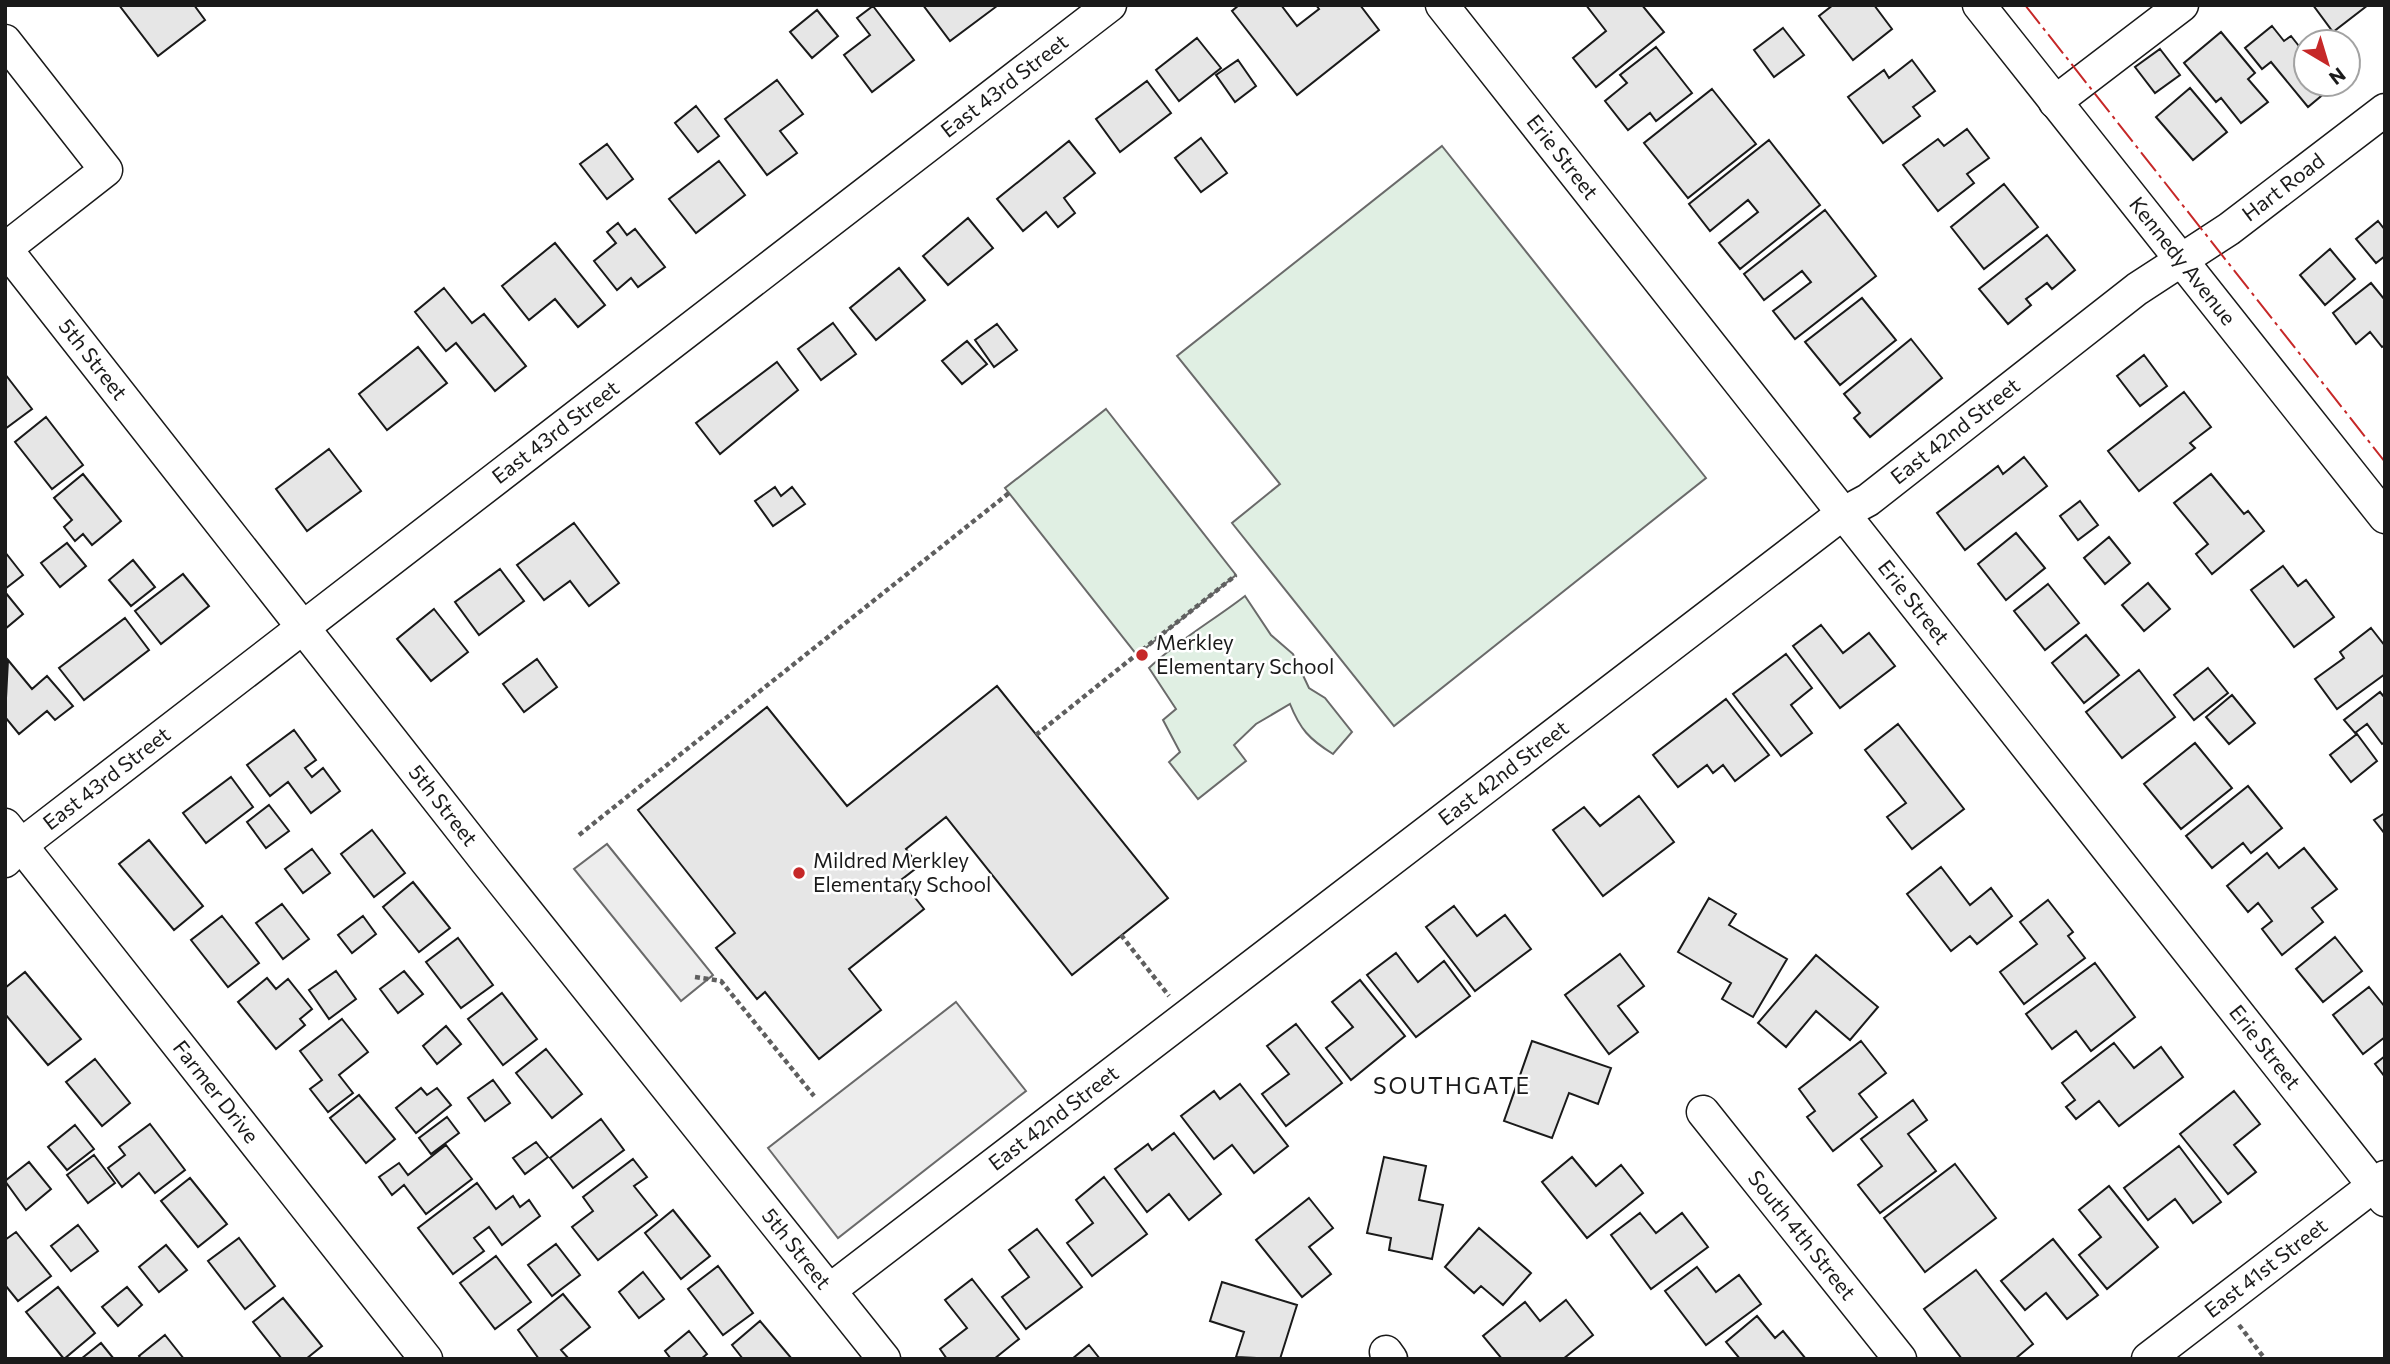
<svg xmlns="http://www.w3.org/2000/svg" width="2390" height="1364" font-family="Commissioner,sans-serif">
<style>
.green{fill:#e0efe3;stroke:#6a6a6a;stroke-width:2}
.parking{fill:#ededed;stroke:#6a6a6a;stroke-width:2}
.building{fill:#e6e6e6;stroke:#1a1a1a;stroke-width:2}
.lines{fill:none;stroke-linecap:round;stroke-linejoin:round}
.minor-casing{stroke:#1a1a1a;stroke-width:35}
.path{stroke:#5f5f5f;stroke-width:4.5;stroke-dasharray:5 3.5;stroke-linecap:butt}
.minor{stroke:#fff;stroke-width:32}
.power{stroke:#c62828;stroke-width:2;stroke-dasharray:24 5 3.5 5;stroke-linecap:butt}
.poi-dot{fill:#c62828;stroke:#fff;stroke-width:2.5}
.labels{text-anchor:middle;stroke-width:5;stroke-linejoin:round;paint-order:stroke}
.street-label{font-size:21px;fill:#1a1a1a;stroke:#fff}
.poi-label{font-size:21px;fill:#1a1a1a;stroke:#fff;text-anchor:start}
.neighbourhood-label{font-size:23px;letter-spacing:2px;fill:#1a1a1a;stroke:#fff}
</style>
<rect width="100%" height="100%" fill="#fff"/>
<path class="green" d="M1442,146L1706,478L1394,726L1232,523L1280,484L1177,356Z
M1106,409L1236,575L1137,655L1005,488Z
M1245,596L1271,635L1293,654L1309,688L1325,698L1352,732L1333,754C1309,739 1300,729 1290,704L1256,724L1234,745L1246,761L1198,799L1169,762L1180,752L1163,720L1176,709L1149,668C1177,641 1214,620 1245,596Z"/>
<path class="parking" d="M607,844L713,975L681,1001L574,869Z
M956,1002L1026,1091L838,1238L768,1148Z"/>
<path class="building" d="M119,5H194L205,20L158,56Z
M923,5H996L997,6L950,41Z
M1239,5H1281L1297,26L1319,9L1316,5H1360L1379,30L1297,95L1232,11Z
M1586,5H1642L1664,32L1596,87L1573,58L1606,31Z
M1833,5H1874L1892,29L1853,60L1819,16Z
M2313,5H2368L2333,32Z
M873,6L914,60L872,92L844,55L870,35L857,18Z
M817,10L838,36L812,58L790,32Z
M2272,26L2284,41L2291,36L2306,55V84H2330L2332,87L2308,107L2271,62L2262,69L2245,48Z
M1783,28L1804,55L1774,77L1754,50Z
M2221,32L2255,73L2248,79L2268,102L2241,123L2221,98L2216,102L2184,63Z
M1197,38L1221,68L1179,101L1156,70Z
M1656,47L1692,93L1656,121L1650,113L1628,130L1605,101L1627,83L1620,75Z
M2160,49L2180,75L2155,93L2135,67Z
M1238,60L1256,86L1235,102L1216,75Z
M1912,60L1935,91L1913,107L1920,116L1883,143L1848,97L1884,70L1889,78Z
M777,80L803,114L780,131L797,153L767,175L725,119Z
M1147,81L1171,113L1120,152L1096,119Z
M2190,88L2227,132L2193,160L2156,117Z
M1712,89L1756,144L1688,198L1644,143Z
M696,106L719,136L698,152L675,123Z
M1967,129L1989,158L1967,174L1974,183L1938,211L1903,165L1938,139L1944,146Z
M1201,138L1227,173L1201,192L1175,158Z
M1769,140L1820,205L1740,269L1719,243L1758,212L1748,200L1710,231L1689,204Z
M1069,141L1095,173L1064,198L1075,213L1058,227L1046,212L1023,231L997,199Z
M607,144L633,179L607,199L580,164Z
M719,161L745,195L696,233L669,199Z
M2004,184L2038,227L1984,269L1951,227Z
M1825,210L1876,276L1795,339L1773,311L1811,282L1802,271L1764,300L1744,274Z
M968,218L993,248L948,285L923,256Z
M2378,221L2385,230V256L2376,263L2356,239Z
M618,223L627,235L635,229L665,267L638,287L631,278L617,290L594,261L616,243L607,232Z
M2047,235L2075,270L2052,289L2047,283L2026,299L2031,305L2008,324L1979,289Z
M555,243L605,305L578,327L555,299L529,320L502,286Z
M2330,249L2355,279L2325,305L2300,275Z
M899,268L925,300L876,340L850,308Z
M2371,283L2385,300V345L2382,347L2370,332L2356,344L2333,313Z
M444,288L472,323L484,314L526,366L495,391L456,343L446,351L415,312Z
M1862,298L1896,340L1840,385L1805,342Z
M833,323L856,354L821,380L798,349Z
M997,324L1017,350L994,367L975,340Z
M1911,339L1942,378L1870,437L1854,418L1860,413L1844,394Z
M967,341L987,364L962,384L942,361Z
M418,347L447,383L387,430L359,394Z
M2144,355L2167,386L2140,406L2117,376Z
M777,362L798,390L720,454L696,423Z
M5,374L32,409L5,429Z
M2184,392L2211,427L2190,443L2195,448L2139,491L2108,451Z
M46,417L83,465L52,489L15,442Z
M329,449L361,491L307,531L276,489Z
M2024,457L2047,486L1965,550L1937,513L1998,466L2003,474Z
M83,474L121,521L92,545L83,534L75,541L64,527L72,520L54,498Z
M2211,474L2244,514L2248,511L2264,531L2212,574L2196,554L2208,544L2174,503Z
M775,487L781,496L792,487L805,504L773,526L755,501Z
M2080,501L2098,525L2078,540L2060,516Z
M574,523L619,583L589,606L570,581L544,600L517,565Z
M2016,533L2045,568L2006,600L1978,564Z
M2109,537L2130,563L2105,584L2084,558Z
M67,543L86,566L60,587L41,563Z
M5,552L23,575L5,589Z
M133,560L155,587L131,606L109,580Z
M2283,566L2298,586L2306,580L2334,617L2294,647L2251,590Z
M500,569L524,601L479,635L455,602Z
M183,574L209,606L161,644L135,611Z
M2148,583L2170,609L2144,631L2122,605Z
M2048,584L2079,623L2045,650L2014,611Z
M5,592L23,614L5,629Z
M434,609L468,652L431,681L397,639Z
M125,618L149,650L84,700L59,668Z
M1821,625L1843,653L1869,633L1895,666L1840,708L1793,646Z
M2371,628L2385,646V674L2337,709L2315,679L2344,658L2340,652Z
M2086,635L2119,675L2084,703L2052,663Z
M1786,654L1812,688L1791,705L1812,733L1781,756L1733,694Z
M537,659L557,687L524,712L503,684Z
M8,660L32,689L47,676L73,706L55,720L47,711L19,734L5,717Z
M2208,668L2228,693L2194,720L2174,695Z
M2139,670L2175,717L2122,758L2086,712Z
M997,686L1168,898L1072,975L946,817L906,849L919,866L901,880L924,909L849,969L881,1010L819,1059L765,992L757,999L716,948L735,933L638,810L767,707L847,806Z
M2380,692L2385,698V742L2382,744L2367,724L2355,733L2344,720Z
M2232,695L2255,723L2229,744L2206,717Z
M1726,699L1769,755L1735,781L1723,765L1713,773L1707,765L1678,787L1653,755Z
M1898,724L1964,809L1912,849L1887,817L1906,803L1865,750Z
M294,730L316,760L305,768L312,777L323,768L340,791L311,813L288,782L270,796L247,765Z
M2357,734L2377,761L2351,782L2330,755Z
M2195,743L2232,788L2181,829L2144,784Z
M231,777L253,807L206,843L183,813Z
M2248,786L2282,828L2251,853L2243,843L2212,868L2186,836Z
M1639,796L1674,842L1603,896L1553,830L1584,807L1600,826Z
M269,805L289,831L266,848L247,822Z
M2385,813V834L2374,820Z
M372,830L405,873L374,897L341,854Z
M149,840L203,906L174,930L119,864Z
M2304,848L2337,889L2312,908L2323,922L2282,955L2262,929L2272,921L2258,903L2248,912L2227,886L2267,853L2279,868Z
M312,849L330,873L303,893L285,869Z
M1941,867L1970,905L1991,888L2012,916L1977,944L1970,936L1951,951L1907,894Z
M413,882L450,928L419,952L383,907Z
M1709,898L1736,914L1729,925L1787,959L1753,1017L1722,999L1731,983L1678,952Z
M2048,900L2073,932L2068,936L2085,958L2024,1004L2000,972L2037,944L2020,922Z
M282,904L309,939L283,959L256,923Z
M1454,906L1477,936L1505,915L1531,949L1475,991L1426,927Z
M222,916L259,963L228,987L191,940Z
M363,916L376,934L352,953L338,935Z
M2335,937L2362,971L2323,1002L2296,969Z
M458,938L493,985L461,1008L426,962Z
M1396,953L1418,982L1444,961L1470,996L1416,1037L1367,975Z
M1620,954L1644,986L1618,1006L1638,1032L1609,1054L1565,995Z
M1816,955L1878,1007L1850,1040L1816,1011L1786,1047L1758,1023Z
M2095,963L2135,1017L2091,1051L2076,1031L2052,1049L2026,1014Z
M336,971L356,999L329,1019L309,990Z
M404,971L423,994L398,1013L380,989Z
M25,972L81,1039L48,1065L5,1014V988Z
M267,978L276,989L288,979L312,1009L300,1019L305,1025L276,1049L238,1002Z
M1360,980L1405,1036L1351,1080L1326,1048L1353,1027L1332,1002Z
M2369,987L2385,1007V1037L2363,1054L2333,1015Z
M502,993L537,1039L503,1065L468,1019Z
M342,1019L368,1052L339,1075L353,1093L328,1112L310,1089L322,1080L300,1051Z
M1296,1024L1342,1083L1286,1126L1262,1094L1289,1074L1267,1046Z
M446,1026L461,1044L437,1064L423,1046Z
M1532,1041L1611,1068L1598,1104L1569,1093L1552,1138L1504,1121Z
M1861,1041L1886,1073L1859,1094L1877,1117L1833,1151L1807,1117L1815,1111L1799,1089Z
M2114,1043L2134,1068L2161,1047L2183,1077L2119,1126L2099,1101L2076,1119L2066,1107L2075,1100L2062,1083Z
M546,1049L582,1094L552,1118L516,1073Z
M2385,1056V1077L2375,1064Z
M95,1059L130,1103L102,1126L66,1082Z
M493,1080L510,1103L485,1121L468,1098Z
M1240,1084L1288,1146L1254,1173L1232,1145L1214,1159L1181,1116L1214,1091L1220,1099Z
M421,1088L427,1095L437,1088L451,1105L416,1133L396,1108Z
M2234,1091L2260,1124L2234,1145L2256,1172L2228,1194L2180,1134Z
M359,1095L395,1139L366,1163L330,1118Z
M1913,1100L1927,1120L1908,1134L1936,1171L1880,1213L1858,1185L1882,1166L1861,1139Z
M447,1117L459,1133L431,1154L419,1138Z
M601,1119L624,1150L573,1188L550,1158Z
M150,1124L185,1170L155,1193L139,1173L122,1187L108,1168L125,1155L119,1147Z
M75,1125L94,1149L67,1170L48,1147Z
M1174,1133L1221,1194L1189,1220L1169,1194L1147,1212L1115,1169L1148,1144L1152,1150Z
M536,1142L548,1157L525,1174L513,1158Z
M446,1145L472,1179L426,1214L404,1185L392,1195L379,1177L399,1163L408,1175Z
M2179,1146L2221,1202L2193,1223L2175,1199L2148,1220L2124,1188Z
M94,1155L115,1183L88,1203L67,1175Z
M1384,1157L1426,1166L1419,1200L1443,1205L1432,1259L1389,1250L1391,1238L1367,1233Z
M1572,1157L1596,1186L1621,1165L1643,1193L1587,1238L1542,1182Z
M633,1159L647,1177L634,1186L657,1215L598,1260L572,1227L593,1211L583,1197Z
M29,1162L51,1189L26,1210L5,1181Z
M1955,1164L1996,1218L1925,1272L1884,1218Z
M1104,1177L1147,1234L1092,1276L1067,1243L1093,1223L1076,1200Z
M190,1178L227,1224L198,1247L161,1201Z
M477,1183L496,1209L513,1196L520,1207L529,1200L540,1216L502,1245L489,1227L474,1238L484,1251L453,1274L418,1228Z
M2109,1186L2158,1247L2107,1289L2079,1255L2101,1237L2079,1210Z
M1309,1198L1333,1228L1309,1247L1331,1274L1302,1297L1256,1240Z
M673,1210L710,1256L681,1279L645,1233Z
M1640,1213L1656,1233L1682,1213L1708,1247L1651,1289L1611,1235Z
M78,1225L98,1251L71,1271L51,1246Z
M1479,1228L1531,1273L1503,1305L1481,1286L1474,1293L1445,1267Z
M1037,1229L1082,1287L1026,1329L1002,1297L1029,1277L1009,1250Z
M16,1232L51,1276L18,1301L5,1285V1240Z
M239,1238L275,1286L245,1309L208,1261Z
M2053,1239L2098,1295L2067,1319L2046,1293L2025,1310L2001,1281Z
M556,1244L580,1275L552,1296L528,1265Z
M166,1245L187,1270L159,1292L139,1267Z
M496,1256L531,1302L495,1329L460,1283Z
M718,1266L753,1313L723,1335L688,1289Z
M1697,1267L1716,1292L1739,1275L1761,1304L1706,1345L1665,1291Z
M1976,1270L2033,1344L2015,1359H1962L1924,1309Z
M643,1272L664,1299L639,1318L619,1292Z
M972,1279L1019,1339L994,1359H947L940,1349L967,1328L945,1300Z
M1222,1282L1297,1305L1280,1359L1236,1357L1244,1332L1210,1321Z
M58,1287L95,1333L64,1359L26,1312Z
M127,1287L142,1305L118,1326L102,1307Z
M563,1294L590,1327L561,1350L569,1359H539L518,1330Z
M283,1298L322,1346L306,1359H282L253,1322Z
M1566,1300L1593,1335L1563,1359H1502L1483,1336L1525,1302L1540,1321Z
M1757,1316L1775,1338L1783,1331L1806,1359H1740L1726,1342Z
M760,1321L792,1359H743L732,1345Z
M689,1331L707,1354L701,1359H671L665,1351Z
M165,1335L184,1359H141L139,1356Z
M101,1343L114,1359H81Z
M1089,1345L1100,1359H1072Z"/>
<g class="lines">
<g class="minor-casing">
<g id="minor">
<path id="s1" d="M1442,5L2385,1200"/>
<path id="s2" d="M1979,5L2385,517"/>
<path d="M5,41L106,170L5,249"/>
<path d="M2055,102L2182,5"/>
<path id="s3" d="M5,248L487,862L884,1359"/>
<path id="s4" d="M5,825L426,1359"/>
<path id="s5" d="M5,861L21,845L1110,5"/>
<path id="s6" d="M1703,1112L1900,1359"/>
<path id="s7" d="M830,1290L1842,514L1868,500L2137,289L2229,229L2385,110"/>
<path d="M1386,1352L1391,1359"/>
<path id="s8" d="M2148,1359L2385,1177"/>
</g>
</g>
<path class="path" d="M1036,735L1236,575
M579,835L1009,493
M1121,935L1169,996
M695,977L721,981L814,1096
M2239,1325L2265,1359"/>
<use href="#minor" class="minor"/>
<path class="power" d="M2025,5L2385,462"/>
</g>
<g class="poi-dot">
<circle cx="1142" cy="655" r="7"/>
<circle cx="799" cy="873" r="7"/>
</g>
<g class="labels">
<g class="street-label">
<text dy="7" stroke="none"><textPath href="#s5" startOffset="1265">East 43rd Street</textPath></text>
<text dy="7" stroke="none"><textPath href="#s1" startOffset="194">Erie Street</textPath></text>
<text dy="7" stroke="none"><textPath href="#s7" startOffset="1825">Hart Road</textPath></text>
<text dy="7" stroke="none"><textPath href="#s2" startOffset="327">Kennedy Avenue</textPath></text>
<text dy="7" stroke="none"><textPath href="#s3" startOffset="142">5th Street</textPath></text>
<text dy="7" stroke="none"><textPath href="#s7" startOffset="1416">East 42nd Street</textPath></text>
<text dy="7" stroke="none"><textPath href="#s5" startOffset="698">East 43rd Street</textPath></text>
<text dy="7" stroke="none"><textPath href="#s1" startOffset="761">Erie Street</textPath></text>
<text dy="7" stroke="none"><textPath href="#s7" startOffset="849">East 42nd Street</textPath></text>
<text dy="7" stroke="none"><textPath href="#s5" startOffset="131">East 43rd Street</textPath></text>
<text dy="7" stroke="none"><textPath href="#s3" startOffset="709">5th Street</textPath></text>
<text dy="7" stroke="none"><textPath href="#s1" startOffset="1328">Erie Street</textPath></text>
<text dy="7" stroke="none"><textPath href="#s4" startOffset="340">Farmer Drive</textPath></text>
<text dy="7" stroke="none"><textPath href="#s7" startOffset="282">East 42nd Street</textPath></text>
<text dy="7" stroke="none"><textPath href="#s6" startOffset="158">South 4th Street</textPath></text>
<text dy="7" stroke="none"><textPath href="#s3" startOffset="1276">5th Street</textPath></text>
<text dy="7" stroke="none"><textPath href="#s8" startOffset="149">East 41st Street</textPath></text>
</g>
<g class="poi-label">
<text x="1156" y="650">Merkley<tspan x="1156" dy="24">Elementary School</tspan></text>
<text x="813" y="868">Mildred Merkley<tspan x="813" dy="24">Elementary School</tspan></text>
</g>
<g class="neighbourhood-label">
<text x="1452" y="1094">SOUTHGATE</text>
</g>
</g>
<rect width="2390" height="1364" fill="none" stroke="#1a1a1a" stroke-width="14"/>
<g transform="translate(2327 63) rotate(142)"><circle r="33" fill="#ffffff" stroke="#a3a3a3" stroke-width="2"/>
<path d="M0-5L12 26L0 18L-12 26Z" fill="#c62828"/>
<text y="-10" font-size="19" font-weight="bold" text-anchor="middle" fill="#1a1a1a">N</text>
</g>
</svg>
